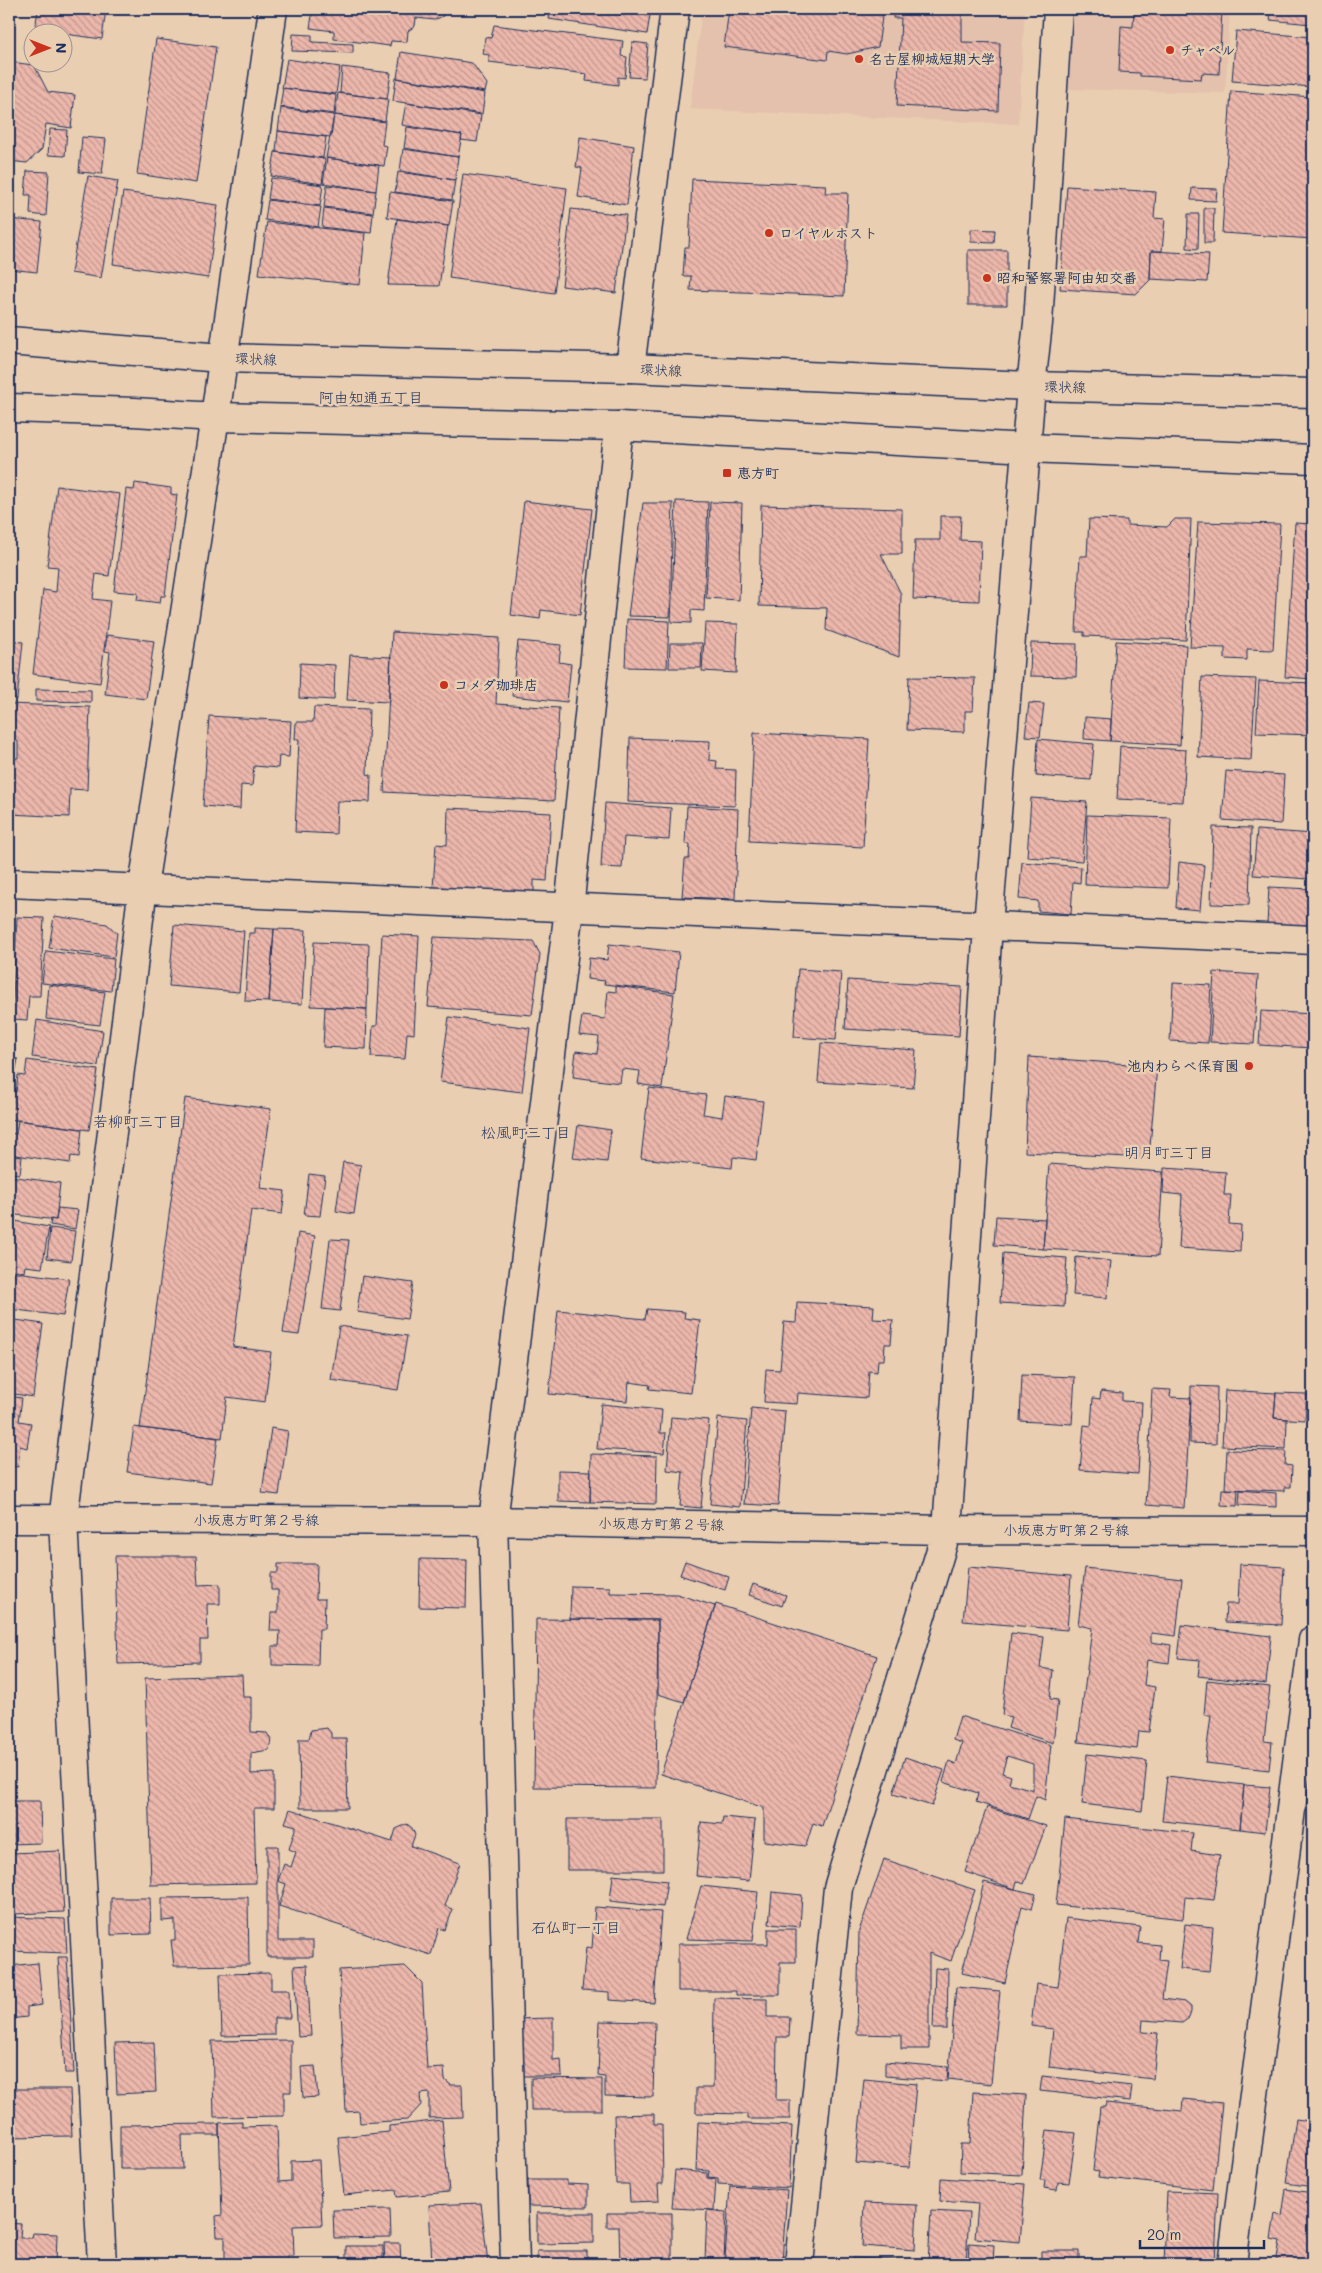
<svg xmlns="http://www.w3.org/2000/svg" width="1322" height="2273" font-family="Mali,'Klee One',sans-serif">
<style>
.built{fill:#e3c1ac}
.building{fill:url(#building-back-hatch);stroke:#1b2f5e;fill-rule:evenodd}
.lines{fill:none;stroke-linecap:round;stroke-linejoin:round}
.minor-casing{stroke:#1b2f5e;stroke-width:31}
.primary-casing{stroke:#1b2f5e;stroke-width:31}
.minor{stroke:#eaceb1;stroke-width:28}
.primary{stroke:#eaceb1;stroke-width:28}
.poi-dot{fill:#c8321e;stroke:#eaceb1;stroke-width:2}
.labels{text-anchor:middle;stroke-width:5;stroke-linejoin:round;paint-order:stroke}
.poi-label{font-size:14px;font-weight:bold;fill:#1b2f5e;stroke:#eaceb1;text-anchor:start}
.street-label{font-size:14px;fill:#1b2f5e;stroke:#eaceb1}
.neighbourhood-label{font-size:15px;fill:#1b2f5e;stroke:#eaceb1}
</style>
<defs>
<pattern id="building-back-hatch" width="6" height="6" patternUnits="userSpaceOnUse" patternTransform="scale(1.25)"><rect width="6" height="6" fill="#edb7ab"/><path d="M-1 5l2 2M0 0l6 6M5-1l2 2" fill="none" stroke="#bf958e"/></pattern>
</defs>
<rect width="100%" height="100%" fill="#eaceb1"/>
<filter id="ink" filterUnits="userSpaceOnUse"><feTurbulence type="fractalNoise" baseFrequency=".02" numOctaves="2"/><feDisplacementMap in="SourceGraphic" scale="10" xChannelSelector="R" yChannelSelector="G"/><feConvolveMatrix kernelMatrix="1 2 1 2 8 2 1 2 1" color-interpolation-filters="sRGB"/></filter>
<g filter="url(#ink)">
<path class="built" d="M702,9H1025L1018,124L690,109Z
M1074,9H1230L1225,93L1068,89Z"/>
<path class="building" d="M38,9H106L102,39L35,30Z
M313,9H445V11L443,16L434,20L416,18L415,26L408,31L407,42L391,41L390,46L334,39V31L310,28Z
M550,9H651L647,34L549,19Z
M729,9H882L883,10L878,47L847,54L828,51L827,60L724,47Z
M894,9H959L962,14V42L1000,43L998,111L897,106L901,18H893Z
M1134,9H1222L1219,74L1202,73L1201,79L1140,76V73L1119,72L1121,26L1133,27Z
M1271,9H1312L1311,24L1270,20Z
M494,25L623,41L621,56L627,57L625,78L618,77V85L586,81L587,74L489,62V55L483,54L485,37L491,38Z
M1236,31L1313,37V87L1232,81Z
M293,34L312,35V42L353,44V53L292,51Z
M156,39L216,47L196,183L137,174Z
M632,42L648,44L645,78L629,77Z
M401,52L472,63L487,84L485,92L397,78Z
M287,59L340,67L336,94L282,88Z
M9,62L34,65L48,92L75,95L71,128L46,124L42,149L27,163L9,161Z
M342,67L391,73L387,99L340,93Z
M396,78L485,93L482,114L393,101Z
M283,88L336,95L334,114L280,107Z
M1231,91L1313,97V239L1222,233Z
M338,93L388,99L385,121L335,115Z
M406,103L481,115L477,142L461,140L462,135L402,125Z
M281,108L334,115L331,137L278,131Z
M334,115L385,122L382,145L387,146L384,166L326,158Z
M407,127L462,135L458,157L404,148Z
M50,129L67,130L65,156L48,155Z
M278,131L326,137L323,158L276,152Z
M82,137L106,139L102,174L79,172Z
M580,137L634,146L627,205L578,197L582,168L576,167Z
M403,149L458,157L455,180L400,171Z
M275,152L325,159L322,184L271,176Z
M327,158L379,165L376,191L323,183Z
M27,171L49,172L46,216L30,214L31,195H25Z
M398,172L455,180L452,200L395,192Z
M463,174L567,188L554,293L449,278Z
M88,176L118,181L101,278L71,273Z
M271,178L323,185L320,206L268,199Z
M692,179L826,185L825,193H848L844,296L690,290L691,276H683L685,247H689Z
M327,185L376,191L373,213L324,207Z
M1067,186L1156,192L1154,218L1165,219L1162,251H1151L1150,280L1136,294L1060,289Z
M1192,188L1217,189L1216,201L1191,200Z
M123,192L218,205L208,278L113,264Z
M390,192L453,201L449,226L387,217Z
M268,200L321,207L318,227L265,220Z
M324,208L373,214L371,233L322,227Z
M1204,208H1214L1213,243H1204Z
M571,209L626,215L616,293L562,286Z
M1188,214H1199L1198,249L1187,248Z
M9,219L42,222L37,272L9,269Z
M397,219L448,226L439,286L388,285Z
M267,222L365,233L360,285L259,274Z
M971,229L995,230L994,243L971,242Z
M968,250H1007V305H968Z
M1151,251L1209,254L1207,282L1150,279Z
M135,483L171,488V494L177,495L165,596H161L160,603L137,600L138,593L114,591L126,489L134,490Z
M57,486L120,494L109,576L96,574L93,599L110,601L100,683L33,674L43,590L56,592L58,567L47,566Z
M524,501L592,509L580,615L541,610L540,619L511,615Z
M676,501L708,502L704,611L691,610V623L671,622Z
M710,502L742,503L739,600L706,598Z
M643,503H673L670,617L628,616Z
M761,505L902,509V554H881L901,594L899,657L826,630L827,608L759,606Z
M940,516H961L960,540L981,541L979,601L913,599L915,540H940Z
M1089,519L1127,520V525L1167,527L1175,519H1191L1186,640L1084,636V632H1076L1080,556H1087Z
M1198,522L1280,524L1273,650L1247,649V660L1225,659V648L1190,647Z
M1295,523L1313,524V679L1285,677Z
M627,619L669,621L667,668L625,667Z
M705,623L738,624L736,673L702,671Z
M392,632L499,638L496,704L559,708L554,801L384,792Z
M107,635L154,641L146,699L105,694L110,652L105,651Z
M9,640L23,642L17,699L9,698Z
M518,641L561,645L559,662L571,664L567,702L512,696Z
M1116,641L1186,645L1180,745L1110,741Z
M670,643H702L701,668H669Z
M1031,643L1077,644L1076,677L1030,676Z
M350,655L391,657L389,702L347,700Z
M300,663L335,665L334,700L299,698Z
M909,677L975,678L973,711H965V732L907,730Z
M1202,677L1256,679L1251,760L1198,757Z
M1259,681L1313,683V735L1256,733Z
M36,689L91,690V702L36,701Z
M1029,703L1044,704L1040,737L1025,736Z
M9,704L90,707L87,790L70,789L69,817L9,814V758H18V741L9,740Z
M314,707L369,709L367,774L371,775L370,802L337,801L336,834L295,832L299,739H295L296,722H313Z
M209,716L291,721L289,757L279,756L278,768L254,766L252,786L241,785L240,809L203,806Z
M1085,717L1111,719L1110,741L1084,739Z
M754,733L869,739L863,847L749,841Z
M630,738L710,741L709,760L717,761L716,769L736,770L735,806L628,802Z
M1038,739L1094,744L1091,780L1036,776Z
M1120,746L1186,750L1183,802L1117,799Z
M1226,771L1284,775L1281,824L1222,820Z
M1031,798L1087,802L1082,861L1027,857Z
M605,803L671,808L669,840L624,837L622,868L601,867Z
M687,806L738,809L735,899L682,897L685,859H689L690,844H685Z
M448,808L551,813L547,881L534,880V893L433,888L436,844L447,845Z
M1087,815L1171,818L1168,888L1085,885Z
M1213,827L1251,828L1249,905L1211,904Z
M1257,830L1313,834V860H1311L1309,879L1253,875Z
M1022,862L1081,867L1080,883L1073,882L1071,914L1038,911V901L1019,899Z
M1179,862L1204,865L1200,910L1176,908Z
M1269,887L1313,889V926L1267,925Z
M54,916L107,924L117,933L114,957L49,948Z
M17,917L44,918L40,996H29L27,1020L12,1019Z
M174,925L244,931L239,992L169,986Z
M255,928L274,929L269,1002L245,1001L249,933H255Z
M274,929L306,930L302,1004L269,1002Z
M382,934L419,936L414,1034L407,1033L405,1059L371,1057L373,1026H377Z
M434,937L533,941L540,954L532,1015L428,1007Z
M314,942L369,944L367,1009L311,1006Z
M609,944L679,952L675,992L604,984L605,981L587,979L589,958L607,960Z
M46,951L114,959L111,991L42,983Z
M798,969L841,972L836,1040L794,1037Z
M1214,972L1258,975L1254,1044L1210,1042Z
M848,980L962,987L959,1036L845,1029Z
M1173,983L1211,985L1208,1043L1170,1041Z
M49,985L105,992L100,1025L46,1019Z
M616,986L674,994L662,1088L638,1084L640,1071L622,1069L620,1083L573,1077L576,1051L597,1054L599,1037L579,1035L582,1016L605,1019L608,991L616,992Z
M325,1007L367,1009L366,1049L323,1047Z
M1261,1011L1313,1014V1048L1259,1045Z
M449,1017L530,1028L522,1092L440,1082Z
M37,1020L103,1031L98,1066L32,1057Z
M821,1043L916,1050L913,1088L818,1082Z
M1029,1057L1157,1066L1149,1158L1025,1152Z
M9,1058L18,1059L16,1069L11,1068L9,1086Z
M27,1060L98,1070L89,1130L9,1119V1091L16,1092L18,1075L25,1076Z
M649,1088L706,1095L703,1114L722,1117L725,1096L763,1101L756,1160L733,1157L732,1168L641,1158Z
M185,1098L271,1109L260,1188L285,1191L282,1214L251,1210L233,1347L271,1352L265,1402L227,1397L222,1438L140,1428Z
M18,1120L82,1129L79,1157L71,1156L70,1163L9,1154V1133L16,1134Z
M578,1125L611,1130L607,1162L573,1158Z
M9,1155L22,1157L20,1174L9,1173Z
M343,1162L361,1165L354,1214L336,1211Z
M1049,1164L1163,1172L1158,1256L1043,1249Z
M1164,1168L1226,1172L1224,1195H1231L1229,1224L1241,1225L1240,1252L1179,1248L1182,1195L1163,1193Z
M309,1174L325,1176L320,1216L304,1215Z
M9,1176L60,1183L56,1220L9,1214Z
M58,1208L78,1210L75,1229L50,1225L51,1219L56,1220Z
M996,1216L1045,1219L1043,1249L994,1245Z
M9,1220L49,1227L42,1268L25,1266L24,1272L9,1269Z
M50,1228L75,1231L71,1261L47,1258Z
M298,1233L315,1236L299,1335L283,1333Z
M330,1239L349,1240L340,1311L322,1309Z
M1003,1253L1067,1258L1064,1307L1000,1303Z
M1076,1257L1111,1261L1107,1298L1073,1295Z
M9,1271L69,1279L63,1316L9,1309Z
M362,1276L413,1283L407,1319L357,1312Z
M797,1302L874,1306L873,1319L893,1320L891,1344H885L884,1360H878L877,1372L869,1371L867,1398L798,1393L797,1404L764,1402L766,1369L780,1370L784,1322L796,1323Z
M647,1309L685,1312L684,1318L700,1320L691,1393L649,1389L650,1385L629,1382L627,1401L549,1394L558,1310L645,1319Z
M9,1319L43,1324L33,1397L9,1393Z
M339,1326L407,1336L398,1390L331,1380Z
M1022,1375L1075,1377L1072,1424L1020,1421Z
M1191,1386L1217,1387L1216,1444L1190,1443Z
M1152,1389L1171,1390L1170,1397L1191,1398L1184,1508L1146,1505Z
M1225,1390L1276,1393L1274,1418L1287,1419L1286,1449L1222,1446Z
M1101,1391L1122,1393V1401L1142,1402L1138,1474L1080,1470L1084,1425L1091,1426L1093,1398L1100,1399Z
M1276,1393L1307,1394L1305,1420L1274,1418Z
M9,1396L22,1398L19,1421L31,1423L27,1448L20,1446L18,1467L9,1465Z
M601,1404L662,1410L660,1433H666L664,1453L597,1449Z
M751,1408L785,1411L778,1506L744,1504Z
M671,1417L709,1420L701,1508L680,1506L683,1472L667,1470Z
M718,1418L747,1421L740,1507L710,1504Z
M134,1427L218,1438L211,1483L127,1472Z
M271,1428L288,1431L279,1495L262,1493Z
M1227,1450L1286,1451L1285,1465L1292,1466L1291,1487H1285V1491L1225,1489Z
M591,1454L657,1456L656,1504L590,1502Z
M558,1470L591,1471L590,1502L558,1501Z
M1222,1489L1238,1490L1237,1506L1221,1505Z
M1240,1490L1276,1493V1507L1239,1505Z
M115,1556H196L198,1585L220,1584V1604H207L208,1640H200V1662L118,1664Z
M420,1559L467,1560L466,1608L419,1607Z
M685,1561L729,1577L725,1590L680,1575Z
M278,1564H317L316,1599H325L324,1629H319L318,1666L272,1665V1646H279L280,1631H270L271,1613H278V1590H271V1573H278Z
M1240,1564L1284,1567L1281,1625L1225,1622L1226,1604H1238Z
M968,1567L1071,1576L1067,1630L963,1621Z
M1085,1568L1182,1579L1176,1636L1151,1633V1642L1171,1645L1169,1663L1147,1660L1144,1685L1155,1687L1149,1732L1139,1731L1137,1749L1078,1742L1092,1628L1078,1625Z
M753,1584L786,1595L782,1606L749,1595Z
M571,1586L610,1587V1593L677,1594L715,1606L684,1702L658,1694V1620L570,1619Z
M716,1604L877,1656L822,1826L813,1823L806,1846L764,1841V1808L661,1774Z
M536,1619L658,1620L656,1788L534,1787Z
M1182,1625L1271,1636L1266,1684L1198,1676L1200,1660L1178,1658Z
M1011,1633L1044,1637L1040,1668L1053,1670L1050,1699L1058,1700L1053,1743L1008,1728L1011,1717L1002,1715Z
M242,1675L243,1697H251V1732L267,1733L271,1740L269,1750L251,1753V1774L274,1773V1808H254L256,1883L151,1885L145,1678Z
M1207,1680L1270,1687L1264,1741L1272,1742L1269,1770L1205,1763L1211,1715H1204Z
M960,1716L1051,1745L1045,1800L1036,1796L1028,1819L976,1802L978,1793L943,1782L949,1761L956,1764L962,1743L953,1740ZM1007,1756L1033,1764V1790L1009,1783L1011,1776L1002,1773Z
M327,1728L331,1733V1738H346L348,1808H300L299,1739H309L311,1730Z
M1087,1754L1147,1761L1142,1811L1082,1804Z
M905,1757L944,1770L932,1806L893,1794Z
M1167,1776L1244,1785L1240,1829L1162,1821Z
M1244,1785L1270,1787L1265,1832L1240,1829Z
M9,1801H40L41,1843L9,1844Z
M987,1807L1046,1826L1024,1884L1017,1881L1015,1889L965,1872Z
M290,1809L392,1842L396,1829L407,1824L412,1828L415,1835L411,1846L460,1863L445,1906L453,1909L445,1930L439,1928L431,1955L279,1906L286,1884L278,1881L284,1864L291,1867L296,1852L289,1849L296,1826L285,1823Z
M723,1817L755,1820L749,1881L696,1876L701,1822L722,1824Z
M567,1819H663V1870H567Z
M1065,1819L1193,1833L1191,1851L1220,1855L1214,1900L1185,1897L1183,1919L1056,1905Z
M267,1846H278V1941H313V1957H267Z
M60,1851L64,1912L14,1914L11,1853Z
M884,1859L975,1890L951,1961L929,1953V2049H901V2035L857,2034L859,1931Z
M613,1875L667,1881L663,1907L610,1901Z
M984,1882L1036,1894L1032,1909L1022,1906L1005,1983L962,1973Z
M701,1886L758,1892L753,1941L686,1939Z
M772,1892L802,1895L800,1927L769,1924Z
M248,1897L249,1965L174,1966L171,1940H175V1920L162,1921V1898Z
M111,1898H150L151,1934L111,1935Z
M595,1907L661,1912L654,2003L609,2000V1992L582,1990L586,1947L592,1948Z
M9,1917L65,1919L67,1953L9,1951Z
M1313,1917V1948H1309Z
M1066,1918L1140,1927L1138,1943L1160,1945L1159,1960L1167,1961L1162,1999L1185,2002L1191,2007V2012L1189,2018L1182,2023L1143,2020L1142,2032L1158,2033L1153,2079L1049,2067L1053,2029L1031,2026L1036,1984L1058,1987Z
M1185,1924L1213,1927L1209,1972L1180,1969Z
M768,1929H796V1962H780V1995H736V1991H678V1944H768Z
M58,1957H67L74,2073H65Z
M38,1963L42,2005L27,2007V2017L9,2019V1966Z
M307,1965L311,2036L298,2037L294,1966Z
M405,1966L422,1983L427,2069L444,2068L445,2080L451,2085H462L463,2117L429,2118V2093L420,2094L421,2105L407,2120L360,2123L359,2111L346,2112L339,1970Z
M935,1968L948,1969L947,2029H933Z
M271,1973V1990H289L290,2018H274V2035L222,2036L220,1974Z
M956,1987L1000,1991L991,2084L948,2079Z
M714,1998L767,1999V2017H790L789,2037H777L776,2100H790V2119H747V2114L696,2113V2088H713Z
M553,2018V2060L561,2059L562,2076H514L513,2019Z
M600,2021L655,2022L653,2097L605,2096V2077L598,2076Z
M291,2040V2092H284V2116L214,2117L212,2041Z
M154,2042L156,2092L117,2094L115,2043Z
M885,2062L948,2067L947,2081L885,2076Z
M315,2066L318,2097L303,2098L301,2067Z
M1313,2069V2115L1308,2114Z
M1042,2076L1132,2086L1130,2101L1040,2091Z
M531,2078L602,2079V2110H531Z
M864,2079L916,2084L909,2167L856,2163Z
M9,2089H70L72,2136L9,2137Z
M973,2092L1026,2095L1022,2175L960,2172L961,2144H970Z
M1183,2099L1222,2103L1213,2190L1098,2177L1099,2172L1093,2171L1100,2107H1105L1106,2103L1182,2111Z
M654,2114V2124H662L663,2184H658L659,2201L630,2202L629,2184H616L614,2115Z
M1296,2119L1313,2122V2187L1286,2183Z
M442,2120L449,2192L397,2197L396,2190L344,2195L338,2137L389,2132V2126Z
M242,2122V2127L277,2126L279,2182L291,2181V2161L319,2160L322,2225L293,2226L294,2256H287V2264H225V2237H217L216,2216L222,2215L219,2123Z
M698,2122L792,2126L789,2188L718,2184V2178L708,2177L709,2171L696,2170Z
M219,2124V2135H182L183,2169H120V2125Z
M1047,2130L1076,2133L1069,2183L1058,2182L1057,2190L1044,2188L1045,2180H1040Z
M675,2170L707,2173V2178L716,2179L714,2210L672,2208Z
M941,2178L1025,2184L1020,2242L975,2238L978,2204L940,2201Z
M528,2180H567V2184L588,2185V2207L528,2206Z
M730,2186L787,2190L782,2262L725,2258Z
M1286,2189L1313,2193V2264L1276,2263L1280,2241L1271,2239L1275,2214L1282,2216Z
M1167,2191L1218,2193L1215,2264H1164Z
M481,2203L488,2264H432L429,2205Z
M864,2203L917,2205L915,2250L862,2246Z
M390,2209L391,2237L334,2238L333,2210Z
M707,2210L726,2212L724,2262L705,2261Z
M931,2211L969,2213L966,2264H928Z
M537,2213H594V2243L537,2244Z
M607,2213H672V2264H620L619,2227H607Z
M9,2223L21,2224L20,2238H32L33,2233L57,2234L56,2264H33L34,2260L14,2259L13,2264H9Z
M384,2243H400L401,2263L385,2264Z
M969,2243L994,2245L993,2264H968Z
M346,2246H383V2264H346Z
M537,2251H587V2264H537Z
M1041,2251H1079V2264H1041Z
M853,2258L917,2261V2264H853Z"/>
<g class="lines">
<g class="minor-casing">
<path id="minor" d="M630,368L675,9
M9,883L1313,940
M9,1519L493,1521L947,1530L1313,1531
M102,2264L63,1520L143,887L215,417L273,9
M515,2264L493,1521L569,909L619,426
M799,2264L838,1888L947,1530L988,926L1031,386L1038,323L1058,9
M1232,2264L1313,1640"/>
</g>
<g class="primary-casing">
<path id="primary" d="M9,341L222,358L630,368L1031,386L1313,393
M9,408L134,412L215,417L619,426L1027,448L1313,459"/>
</g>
<use href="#minor" class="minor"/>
<use href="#primary" class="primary"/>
</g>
</g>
<g class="poi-dot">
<circle cx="1170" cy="50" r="5"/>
<circle cx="859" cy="59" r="5"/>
<circle cx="769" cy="233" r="5"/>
<circle cx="987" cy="278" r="5"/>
<rect x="722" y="468" width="10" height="10" rx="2.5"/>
<circle cx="444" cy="685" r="5"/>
<circle cx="1249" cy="1066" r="5"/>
</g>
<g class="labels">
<g class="poi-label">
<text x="1180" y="55">チャペル</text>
<text x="869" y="64">名古屋柳城短期大学</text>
<text x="779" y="238">ロイヤルホスト</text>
<text x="997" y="283">昭和警察署阿由知交番</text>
<text x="737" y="478">恵方町</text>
<text x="454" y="690">コメダ珈琲店</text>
<text x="1239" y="1071" text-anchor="end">池内わらべ保育園</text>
</g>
<g class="street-label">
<text transform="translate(256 359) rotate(2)" y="5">環状線</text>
<text transform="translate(661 370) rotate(3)" y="5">環状線</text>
<text transform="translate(1065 387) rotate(1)" y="5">環状線</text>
<text x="256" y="1525">小坂恵方町第２号線</text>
<text transform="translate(661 1524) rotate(1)" y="5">小坂恵方町第２号線</text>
<text x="1066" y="1535">小坂恵方町第２号線</text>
</g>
<g class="neighbourhood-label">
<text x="371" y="403">阿由知通五丁目</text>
<text x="138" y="1127">若柳町三丁目</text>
<text x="526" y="1138">松風町三丁目</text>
<text x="1169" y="1158">明月町三丁目</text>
<text x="576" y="1933">石仏町一丁目</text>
</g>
</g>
<rect width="1322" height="2273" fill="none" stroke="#eaceb1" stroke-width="30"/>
<rect x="15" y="15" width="1292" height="2243" fill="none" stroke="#1b2f5e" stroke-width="2" filter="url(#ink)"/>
<g transform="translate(48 48) rotate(90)"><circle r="24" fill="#eaceb1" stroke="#978e90"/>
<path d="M0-4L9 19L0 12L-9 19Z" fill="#c8321e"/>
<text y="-8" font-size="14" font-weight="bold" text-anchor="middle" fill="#1b2f5e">N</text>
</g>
<path d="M1140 2240v8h124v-8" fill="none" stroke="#1b2f5e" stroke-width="2.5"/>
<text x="1147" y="2240" font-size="15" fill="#1b2f5e" stroke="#eaceb1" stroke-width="4" paint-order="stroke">20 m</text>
</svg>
